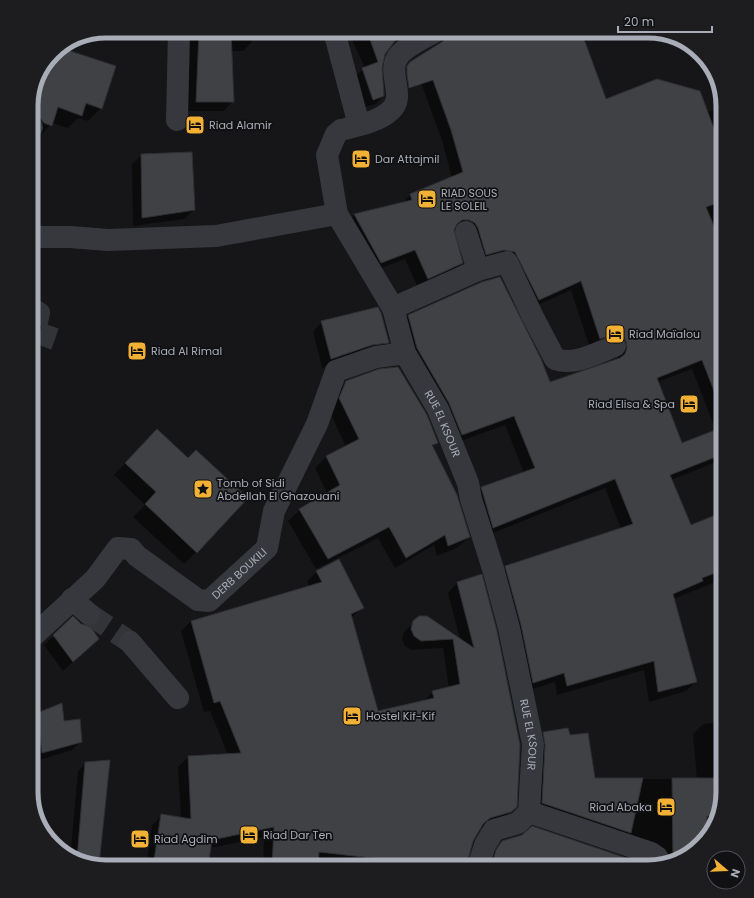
<svg xmlns="http://www.w3.org/2000/svg" width="754" height="898" font-family="Poppins,sans-serif">
<style>
.shadow{fill:#0007;fill-rule:evenodd}
.building{fill:#404145;stroke:#303034}
.lines{fill:none;stroke-linecap:round;stroke-linejoin:round}
.minor-tunnel{stroke:#333438;stroke-width:22;stroke-dasharray:22 11;stroke-linecap:butt}
.minor{stroke:#37383d;stroke-width:22}
.labels{text-anchor:middle;stroke-width:3.5;stroke-linejoin:round;paint-order:stroke}
.poi-label{font-size:11px;fill:#a8adb8;stroke:#111113;text-anchor:start}
.street-label{font-size:11px;fill:#a8adb8;stroke:#111113}
.rim{fill:none;stroke:#a8adb8;stroke-width:5}
</style>
<rect width="100%" height="100%" fill="#161618"/>
<path class="shadow" d="M177,31H250L252,42L243,51H231L233,101L224,111H187L190,51H182Z
M348,31H404L405,33L389,48L383,58L381,68L383,96L376,104L365,107L355,76L365,68Z
M480,31H582L587,42L585,44L606,100L707,112L723,107V466L721,460L671,480L690,526L723,514V579L673,599L696,682L686,691L649,702L644,670L557,695L555,682L523,692L496,577L506,567L621,529L605,488L483,537L472,497L482,487L524,473L505,425L452,444L399,326L408,316L549,383L618,359L617,352L590,348L571,290L529,309L505,262L477,264L459,229L453,230L462,263L452,273L418,288L405,259L371,272L345,224L354,215L402,204L410,195L452,178L442,140L418,75ZM692,369L716,431L682,445L658,382Z
M70,44L68,51L101,108L88,121L78,118L68,128L52,123L37,139L31,137V101L39,73L56,50ZM82,101L94,105V107L81,103Z
M142,155L194,210L184,219L133,226L132,164Z
M322,322L388,342L379,351L362,354L322,368L313,331Z
M346,382L437,442L432,447L469,537L457,548L437,556L434,545L395,568L378,538L316,569L288,521L300,510L327,493L315,468L326,457L346,447L329,410L335,393Z
M145,442L196,552L184,564L133,517L145,505L114,475Z
M316,572L363,607L351,618L377,712L423,701L433,692L449,688L443,648L411,650L405,646L402,639L404,632L414,622L460,639L448,593L457,583L516,806L501,821L480,828L473,838L465,867H263L264,837L210,848L207,867H146L152,825L162,815L181,818L178,767L188,757L228,755L210,711L204,712L181,631L191,621L310,587L307,581Z
M73,618L88,648L63,671L44,645Z
M38,714L63,722L81,741L72,750L33,762L31,720Z
M723,722V792L713,829L690,854L660,863L533,813L534,743L544,733L569,736L594,779H697L693,734L703,724Z
M109,761L98,865L70,858L78,771L86,763Z
M533,827L645,865L647,867H485L493,852L503,842L522,836Z"/>
<path class="building" d="M199,31H231L234,102H196Z
M367,31H410L395,41L385,54L382,68L384,96L373,100L362,68L378,62Z
M448,31H581L606,99L657,79L700,91L723,153V201L706,207L723,248V409H721L702,360L657,378L682,443L723,427V454L670,475L691,525L723,512V570L702,578L703,581L673,594L697,682L658,692L654,661L567,686L564,673L533,683L521,625L505,566L633,524L615,479L493,528L481,487L535,468L514,416L462,435L449,403L417,348L408,315L482,282L500,277L541,359L550,382L620,358L625,354L627,348L626,341L622,336L616,334L600,339L581,281L539,300L515,252L504,250L486,255L478,228L475,223L469,220H462L457,224L454,230L463,263L428,279L415,250L381,263L354,214L412,200L410,194L463,172L451,130L433,80L409,88L407,74V66L410,62L442,42L447,37Z
M61,48L116,66L102,109L86,103L82,116L58,107L52,126L44,123L38,116L31,115V101L39,73L56,50Z
M192,152L195,210L142,218L141,154Z
M378,307L381,313L389,343L372,345L331,359L321,321Z
M398,367L427,415L438,443L432,445L457,495L470,537L448,546L445,535L406,558L389,527L328,559L299,509L340,485L326,456L359,439L339,398L346,381L379,369Z
M157,429L188,458L196,450L248,498L197,553L145,504L156,492L125,463Z
M339,559L364,608L351,614L378,711L434,698L432,691L460,684L453,639L421,641L414,636L411,629L413,621L419,616H427L474,648L457,582L482,574L497,631L520,745L517,807L511,812L490,818L483,824L473,841L466,867H380L381,859L319,852L318,867H272L274,827L212,840L208,867H153L161,814L191,819L188,756L241,753L220,701L214,703L191,621L322,582L316,571Z
M73,616L81,624L90,626L99,639L73,662L53,635Z
M62,703L64,721L80,719L82,742L42,753L37,713Z
M568,728L570,735L588,733L595,778H643L631,833L542,803L545,745L543,732Z
M110,760L99,865L77,859L85,762Z
M672,778H721V802L717,816H707V836L690,854L673,860Z
M532,826L626,858L625,867H539L507,859L504,867H491L496,850L502,841L522,835Z"/>
<g class="lines">
<path class="minor-tunnel" d="M31,308L39,313L35,332L55,339
M89,614L130,642"/>
<g class="minor">
<path d="M334,31L359,125"/>
<path id="s1" d="M436,31C424,38 409,44 400,54C384,71 408,96 390,111C378,122 356,126 341,130L336,134L327,155L337,214L393,308L405,353L438,409L468,483L471,499L494,572L509,628L533,744L529,812L518,823L494,830L485,845L478,867"/>
<path d="M177,120L179,31"/>
<path d="M31,129L32,127"/>
<path d="M466,232L478,270"/>
<path d="M31,237H70L108,240L216,236L337,214"/>
<path d="M393,308L478,270L507,262L533,317L555,359C575,366 596,353 615,346"/>
<path d="M72,599L89,614"/>
<path id="s2" d="M31,638L95,579L118,548L131,549L137,556L198,600L209,601L267,548L274,511L317,424L336,371L376,357L405,353"/>
<path d="M130,642L178,698"/>
<path d="M529,812L651,853L657,857L661,863"/>
</g>
</g>
<defs>
<g id="hotel-square" transform="scale(1)"><rect x="-9" y="-9" width="18" height="18" rx="4" fill="#f2b134" stroke="#111113"/><path d="M-6-4.5h1.5V1H6V5H4.5V3h-9V5H-6ZM-4 0a1.8 1.8 0 1 1 3.6 0ZM.5 0V-2.5h3Q6-2.5 6 0Z" fill="#111"/></g>
<g id="sight-square" transform="scale(1)"><rect x="-9" y="-9" width="18" height="18" rx="4" fill="#f2b134" stroke="#111113"/><path d="M0-6L1.8-2.2L6-1.7L2.9 1.2L3.7 5.4L0 3.3L-3.7 5.4L-2.9 1.2L-6-1.7L-1.8-2.2Z" fill="#111"/></g>
</defs>
<g fill-rule="evenodd">
<use href="#hotel-square" x="195" y="125"/>
<use href="#hotel-square" x="361" y="159"/>
<use href="#hotel-square" x="427" y="199"/>
<use href="#hotel-square" x="615" y="334"/>
<use href="#hotel-square" x="137" y="351"/>
<use href="#hotel-square" x="689" y="404"/>
<use href="#sight-square" x="203" y="489"/>
<use href="#hotel-square" x="352" y="716"/>
<use href="#hotel-square" x="666" y="807"/>
<use href="#hotel-square" x="249" y="835"/>
<use href="#hotel-square" x="140" y="839"/>
</g>
<g class="labels">
<g class="poi-label">
<text x="209" y="129">Riad Alamir</text>
<text x="375" y="163">Dar Attajmil</text>
<text x="441" y="197">RIAD SOUS<tspan x="441" dy="13">LE SOLEIL</tspan></text>
<text x="629" y="338">Riad Maïalou</text>
<text x="151" y="355">Riad Al Rimal</text>
<text x="675" y="408" text-anchor="end">Riad Elisa &amp; Spa</text>
<text x="217" y="487">Tomb of Sidi<tspan x="217" dy="13">Abdellah El Ghazouani</tspan></text>
<text x="366" y="720">Hostel Kif-Kif</text>
<text x="652" y="811" text-anchor="end">Riad Abaka</text>
<text x="263" y="839">Riad Dar Ten</text>
<text x="154" y="843">Riad Agdim</text>
</g>
<g class="street-label">
<text dy="4" stroke="none"><textPath href="#s1" startOffset="482">RUE EL KSOUR</textPath></text>
<text dy="4" stroke="none"><textPath href="#s2" startOffset="275">DERB BOUKILI</textPath></text>
<text dy="4" stroke="none"><textPath href="#s1" startOffset="806">RUE EL KSOUR</textPath></text>
</g>
</g>
<path d="M0 0H754V898H0ZM106 38H648A68 68 0 0 1 716 106V792A68 68 0 0 1 648 860H106A68 68 0 0 1 38 792V106A68 68 0 0 1 106 38Z" fill="#1d1d20" fill-rule="evenodd"/>
<path class="rim" d="M106 38H648A68 68 0 0 1 716 106V792A68 68 0 0 1 648 860H106A68 68 0 0 1 38 792V106A68 68 0 0 1 106 38Z"/>
<g transform="translate(726 870) rotate(109)"><circle r="19" fill="#111113" stroke="#4d4f55"/>
<path d="M0-3L7 15L0 10L-7 15Z" fill="#f2b134"/>
<text y="-6" font-size="11" font-weight="bold" text-anchor="middle" fill="#a8adb8">N</text>
</g>
<path d="M618 26v6h94v-6" fill="none" stroke="#a8adb8" stroke-width="2"/>
<text x="624" y="26" font-size="12" fill="#a8adb8" stroke="#111113" stroke-width="3" paint-order="stroke">20 m</text>
</svg>
